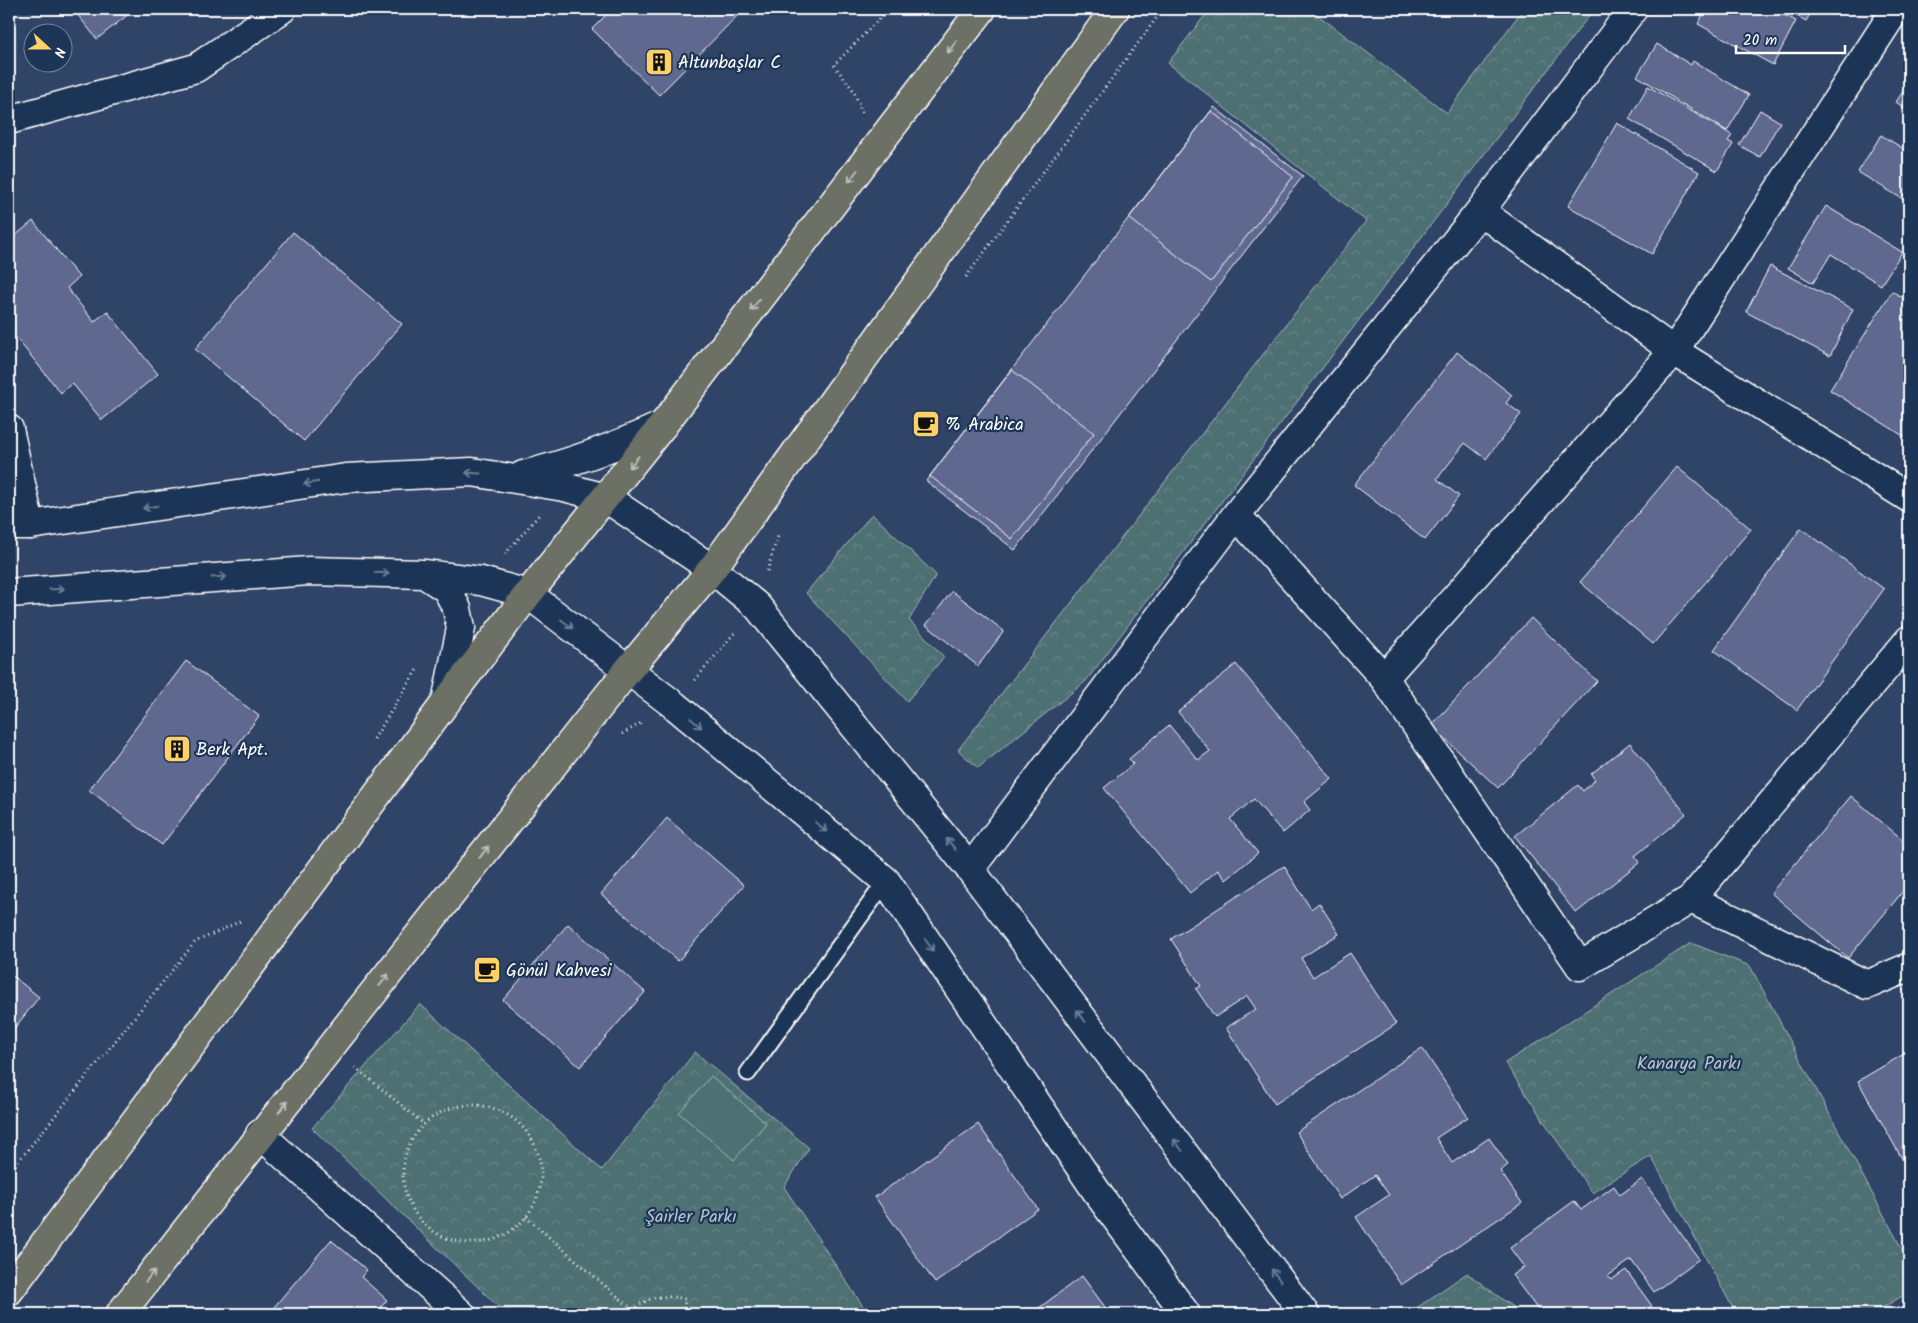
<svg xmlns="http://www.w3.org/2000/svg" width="1918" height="1323" font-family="Kalam,sans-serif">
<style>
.park{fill:url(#park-crowns);stroke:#a6b8b8}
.pitch{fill:#4e7072;stroke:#a6b8b8}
.building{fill:#5e678e;stroke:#fff}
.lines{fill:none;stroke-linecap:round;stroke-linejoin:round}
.service-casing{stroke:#fff;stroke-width:19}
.minor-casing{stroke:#fff;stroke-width:31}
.tertiary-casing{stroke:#fff;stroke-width:31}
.secondary-casing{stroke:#fff;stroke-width:31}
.primary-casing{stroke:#fff;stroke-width:31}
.path{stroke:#fff;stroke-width:3;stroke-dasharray:1 4;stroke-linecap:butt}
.service{stroke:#1d3557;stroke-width:15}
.minor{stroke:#1d3557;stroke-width:28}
.tertiary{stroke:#1d3557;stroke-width:28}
.secondary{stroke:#1d3557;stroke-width:28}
.primary{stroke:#6c7065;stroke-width:28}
.oneway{stroke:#bdbfba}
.oneway2{stroke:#6c7c92}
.labels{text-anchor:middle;stroke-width:4.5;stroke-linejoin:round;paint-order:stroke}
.poi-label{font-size:18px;fill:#fff;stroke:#1d3557;text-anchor:start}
.park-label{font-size:18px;fill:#b8c6c7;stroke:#1d3557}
</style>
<defs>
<pattern id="park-crowns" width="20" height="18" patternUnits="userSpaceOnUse" patternTransform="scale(1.25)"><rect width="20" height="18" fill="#4e7072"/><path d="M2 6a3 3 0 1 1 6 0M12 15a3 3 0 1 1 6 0" fill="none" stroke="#698587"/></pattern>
</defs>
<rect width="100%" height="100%" fill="#304468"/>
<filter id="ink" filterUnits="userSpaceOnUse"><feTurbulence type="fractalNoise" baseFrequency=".02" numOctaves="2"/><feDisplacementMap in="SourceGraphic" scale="10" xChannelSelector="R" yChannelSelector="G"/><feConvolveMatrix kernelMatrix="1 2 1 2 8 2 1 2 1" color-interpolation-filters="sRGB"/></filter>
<g filter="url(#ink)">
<path class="park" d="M1210,9H1310L1447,113L1523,9H1594L1086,681L978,768L958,750L1366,221L1168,63Z
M872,514L936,575L909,620L944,657L907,701L806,593Z
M1691,943L1750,966L1909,1262V1292L1872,1314H1736L1651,1156L1592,1193L1505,1063Z
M420,1004L602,1170L695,1052L809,1148L784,1187L868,1314H506L312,1128Z
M1467,1273L1522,1314H1408Z"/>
<path class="pitch" d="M711,1076L766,1123L734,1160L679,1113Z"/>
<path class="building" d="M73,9H135L97,39Z
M612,9H744L659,95L592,29Z
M1706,9H1773L1796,21L1773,65L1698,24Z
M1784,9H1813L1806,21Z
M1657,44L1691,65L1693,61L1749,95L1727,131L1637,76Z
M1909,82V111L1896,102Z
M1648,86L1732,135L1728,141L1733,144L1717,171L1629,119Z
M1214,107L1303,176L1015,550L926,481Z
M1760,110L1780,122L1760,157L1739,145Z
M1211,111L1293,177L1211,282L1129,218Z
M1617,123L1699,172L1652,254L1568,206Z
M1881,135L1909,152V203L1858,172Z
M1826,206L1902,252L1881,285L1831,254L1813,283L1788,268Z
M33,221L79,277L67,288L94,322L107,311L158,374L102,420L72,383L61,393L9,329V241Z
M293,232L402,324L304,441L195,349Z
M1770,266L1853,309L1830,356L1746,312Z
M1892,291L1909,302V431L1905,437L1830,390Z
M1457,352L1512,395L1506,403L1521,414L1486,459L1465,443L1437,479L1459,496L1425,540L1354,485Z
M1012,370L1094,433L1012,539L930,476Z
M1677,467L1751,529L1653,644L1580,582Z
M1801,528L1884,589L1797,710L1714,650Z
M952,591L1004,631L978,666L926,625Z
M1531,618L1597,681L1498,788L1431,726Z
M186,661L259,716L162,845L89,790Z
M1236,664L1332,779L1304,802L1310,810L1283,833L1254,799L1230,819L1258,853L1226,880L1218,870L1190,893L1104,788L1133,764L1129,759L1169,725L1198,760L1210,751L1178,712Z
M1630,743L1686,814L1635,856L1640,862L1576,913L1515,836L1578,785L1583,791L1595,780L1591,774Z
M1851,796L1909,845V884L1848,958L1771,893Z
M667,818L744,885L678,961L601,894Z
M1284,866L1311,909L1319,903L1339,934L1301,958L1313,977L1350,953L1396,1024L1275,1104L1226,1028L1256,1009L1247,996L1215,1017L1196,989L1201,986L1171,939Z
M568,924L645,992L580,1067L503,1000Z
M9,973L39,997L9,1035Z
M1422,1048L1468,1117L1436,1138L1452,1163L1489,1138L1508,1165L1500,1171L1522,1203L1401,1285L1356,1217L1389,1195L1375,1175L1340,1199L1296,1132Z
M1909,1051V1171L1858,1081Z
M978,1124L1038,1209L935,1283L875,1197Z
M1642,1179L1699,1259L1654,1292L1631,1260L1608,1276L1611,1280L1626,1270L1652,1306L1640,1314H1541L1512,1275L1524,1267L1510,1248L1574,1201L1581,1210L1614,1186L1620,1195Z
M331,1240L367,1270L361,1277L387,1300L375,1314H268Z
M1082,1276L1110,1314H1031Z"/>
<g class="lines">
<g class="service-casing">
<path id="service" d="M748,1073L886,881"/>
</g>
<g class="minor-casing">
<path id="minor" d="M9,120L196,68L282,9
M1480,211L1674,351L1909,498
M9,429L30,525
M1236,515L1384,678L1580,966L1691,899L1909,640
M1384,678L1674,351L1896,9
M970,869L1236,515L1480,211L1633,9
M1691,899L1867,985L1909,967
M260,1134L461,1314"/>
</g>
<g class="tertiary-casing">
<path id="tertiary" d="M606,498L712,569L757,606L970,869L1305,1314
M528,594L674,705L886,881L1101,1198L1186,1314"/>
</g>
<g class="secondary-casing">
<path id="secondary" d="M523,475C572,463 617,446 663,425
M9,525H30L346,478L472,472L564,487L606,498
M424,574L447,589L457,609L461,628L446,702
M9,593L309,571L424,574L481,581L528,594"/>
</g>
<g class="primary-casing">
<path id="primary" d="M9,1291L446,702L528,594L663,425L982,9
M120,1314L628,670L712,569L1115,9"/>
</g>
<path class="path" d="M862,113L854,91L834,65L889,9
M966,277L1163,9
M505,554L539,515
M767,571L778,536
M695,680L736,631
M622,734L643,722
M374,739L418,668
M355,1067L424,1124
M403 1174a69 69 0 1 1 138 0a69 69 0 1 1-138 0Z
M9,1173L195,942L243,920
M526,1217L633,1310
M629,1314C645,1296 663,1294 685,1299L684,1314"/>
<use href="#service" class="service"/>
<use href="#minor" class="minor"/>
<use href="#tertiary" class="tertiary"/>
<use href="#secondary" class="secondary"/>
<use href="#primary" class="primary"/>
</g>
<defs><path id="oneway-shaft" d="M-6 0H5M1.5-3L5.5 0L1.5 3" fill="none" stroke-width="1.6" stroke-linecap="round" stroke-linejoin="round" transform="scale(1.25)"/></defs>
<g class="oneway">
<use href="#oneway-shaft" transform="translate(952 47) rotate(127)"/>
<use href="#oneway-shaft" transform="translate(853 176) rotate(127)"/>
<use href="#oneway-shaft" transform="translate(755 305) rotate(127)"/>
<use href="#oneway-shaft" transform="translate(634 462) rotate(128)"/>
<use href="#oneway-shaft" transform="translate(484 852) rotate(-52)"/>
<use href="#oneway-shaft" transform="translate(384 980) rotate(-52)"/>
<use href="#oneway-shaft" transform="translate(283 1107) rotate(-51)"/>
<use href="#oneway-shaft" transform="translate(150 1276) rotate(-52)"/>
</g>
<g class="oneway2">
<use href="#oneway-shaft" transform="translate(473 473) rotate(-177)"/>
<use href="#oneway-shaft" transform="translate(311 483) rotate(171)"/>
<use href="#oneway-shaft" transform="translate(150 507) rotate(171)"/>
<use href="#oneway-shaft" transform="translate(382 573) rotate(2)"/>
<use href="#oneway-shaft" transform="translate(219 577) rotate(-4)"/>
<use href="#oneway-shaft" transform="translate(57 589) rotate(-4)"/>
<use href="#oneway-shaft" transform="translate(567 624) rotate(37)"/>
<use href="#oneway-shaft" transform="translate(696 723) rotate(40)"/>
<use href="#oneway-shaft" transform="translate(821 827) rotate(40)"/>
<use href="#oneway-shaft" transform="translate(951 844) rotate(-129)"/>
<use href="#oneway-shaft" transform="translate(929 945) rotate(56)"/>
<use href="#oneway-shaft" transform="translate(1081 1016) rotate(-127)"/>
<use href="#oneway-shaft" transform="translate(1178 1145) rotate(-127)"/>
<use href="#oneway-shaft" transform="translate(1276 1275) rotate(-127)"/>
</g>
</g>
<defs>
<g id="building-square" transform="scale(1.4375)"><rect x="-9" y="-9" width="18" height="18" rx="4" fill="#ffd166" stroke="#1d3557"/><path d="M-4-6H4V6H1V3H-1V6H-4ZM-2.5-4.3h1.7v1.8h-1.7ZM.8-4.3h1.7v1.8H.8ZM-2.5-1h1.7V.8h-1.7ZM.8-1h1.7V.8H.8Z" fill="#111"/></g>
<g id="cafe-square" transform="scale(1.4375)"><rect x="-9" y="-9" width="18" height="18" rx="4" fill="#ffd166" stroke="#1d3557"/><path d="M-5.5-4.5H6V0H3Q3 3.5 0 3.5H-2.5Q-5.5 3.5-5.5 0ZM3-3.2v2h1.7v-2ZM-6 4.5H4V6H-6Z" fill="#111"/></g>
</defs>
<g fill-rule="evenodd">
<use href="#building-square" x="659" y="62"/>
<use href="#cafe-square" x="926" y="424"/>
<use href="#building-square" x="177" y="749"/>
<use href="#cafe-square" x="487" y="970"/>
</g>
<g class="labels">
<g class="poi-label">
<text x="678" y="68">Altunbaşlar C</text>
<text x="945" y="430">% Arabica</text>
<text x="196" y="755">Berk Apt.</text>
<text x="506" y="976">Gönül Kahvesi</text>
</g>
<g class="park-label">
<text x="1689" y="1069">Kanarya Parkı</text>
<text x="691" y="1222">Şairler Parkı</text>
</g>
</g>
<rect width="1918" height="1323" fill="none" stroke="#1d3557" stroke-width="30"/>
<rect x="15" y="15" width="1888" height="1293" fill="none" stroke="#fff" stroke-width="2" filter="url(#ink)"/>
<g transform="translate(48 48) rotate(111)"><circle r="24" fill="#1d3557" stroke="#77869a"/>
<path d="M0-4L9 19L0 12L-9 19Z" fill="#ffd166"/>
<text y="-8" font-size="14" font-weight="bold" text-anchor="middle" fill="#ffffff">N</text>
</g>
<path d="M1736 45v8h109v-8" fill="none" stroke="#ffffff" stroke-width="2.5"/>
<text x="1743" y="45" font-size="15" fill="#ffffff" stroke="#1d3557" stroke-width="4" paint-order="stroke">20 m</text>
</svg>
